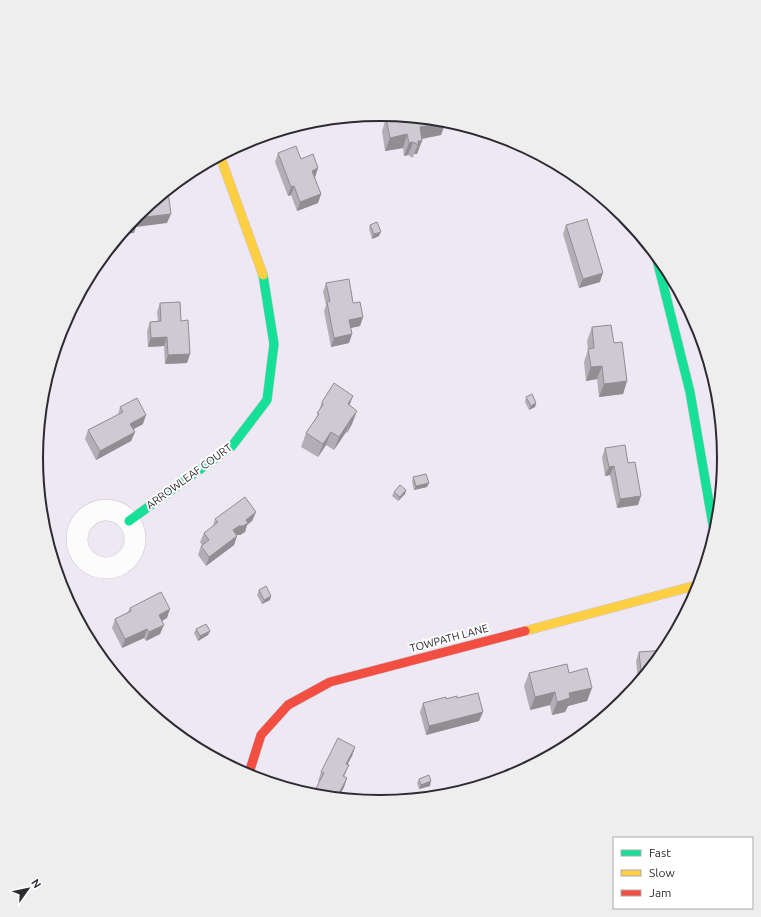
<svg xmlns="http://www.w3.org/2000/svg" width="761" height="917" font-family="Ubuntu,sans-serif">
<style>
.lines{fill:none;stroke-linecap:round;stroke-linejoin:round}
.street-casing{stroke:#cac6ce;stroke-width:22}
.fast-casing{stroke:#cac6ce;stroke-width:10}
.slow-casing{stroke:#cac6ce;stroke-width:10}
.jam-casing{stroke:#cac6ce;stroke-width:10}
.street{stroke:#fcfcfd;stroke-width:21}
.fast{stroke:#16e098;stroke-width:9}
.slow{stroke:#ffcf43;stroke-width:9}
.jam{stroke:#f24e42;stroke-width:9}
.wall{fill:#b1aeb5}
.shaded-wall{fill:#908d93}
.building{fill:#cecad2;stroke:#908d93}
.labels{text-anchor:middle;stroke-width:4;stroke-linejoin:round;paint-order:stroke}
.street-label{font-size:11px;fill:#2d2a31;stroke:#fff}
.rim{fill:none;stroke:#2d2a31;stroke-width:2}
</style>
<rect width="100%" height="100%" fill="#ede8f3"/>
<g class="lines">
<g class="street-casing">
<path id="street" d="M77 539a29 29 0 1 1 58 0a29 29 0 1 1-58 0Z"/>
</g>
<g class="fast-casing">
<path id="fast" d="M655,252L690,392L715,537
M129,521L232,446L267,400L274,344L263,275"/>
</g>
<g class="slow-casing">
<path id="slow" d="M220,156L263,275
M525,631L701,584"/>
</g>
<g class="jam-casing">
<path id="jam" d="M248,776L261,735L288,705L330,682L525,631"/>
</g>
<use href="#street" class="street"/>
<use href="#fast" class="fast"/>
<use href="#slow" class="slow"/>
<use href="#jam" class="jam"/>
</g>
<path class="wall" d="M386,118L441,135L422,139L417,154H414L413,158L408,155L404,156L403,148L385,151L382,131Z
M278,153L301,159L318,168L315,178L321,194L318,203L297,211L291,195L288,196L275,162Z
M370,225L379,236L372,239L369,229Z
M566,225L600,282L579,288L563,234Z
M326,283L353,303L363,317L360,326L351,328L352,334L349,343L331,347L324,311L326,305L323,292Z
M160,303L181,321L190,354L187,363L165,364L164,346L148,347L147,331L150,322L158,321L157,312Z
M592,327L614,343L627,381L623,394L599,397L597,379L586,381L584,362L588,350L587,341Z
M526,397L536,403L535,407L529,410L525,402Z
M322,402L350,406L352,424L347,433L346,432L334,450L326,445L318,457L301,447L306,433L315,421Z
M120,407L143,424L133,429L135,432L131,441L96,460L85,439L88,430L118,415Z
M605,448L628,463L638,505L617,508L610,475L605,476L602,457Z
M413,477L427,487L414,490L412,482Z
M406,490L405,494L398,501L392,496L394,492Z
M256,512L252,521L247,525L245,532L240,535H237L234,545L206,566L198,555L201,546L202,545L200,542L204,533L213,526L215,519Z
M259,590L270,600L262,604L257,595Z
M130,608L167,618L162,621L160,634L146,641L144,638L122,648L112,628L115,619L128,612Z
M196,629L210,631L208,635L198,641L194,633Z
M667,650L642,680H638L636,661L639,652Z
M529,673H569L592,688L587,701L568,706L565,712L552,715L550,705L530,710L524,686Z
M457,698L483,712L479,721L426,735L420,712L423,703L446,699Z
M355,747L352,756L347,765H349L344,777L347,778L344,787L338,799L313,796L319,782L318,781L321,772Z
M419,779L430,786L419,789L417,783Z"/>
<path class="shaded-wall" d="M446,122L441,135L415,140L420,127Z
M407,134L403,148L385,151L390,138Z
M418,141H422L417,154H414L418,145Z
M413,142L408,155L404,156L409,143Z
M318,168L315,177L309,180L312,171Z
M294,186L291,195L288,196L291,187Z
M321,194L318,203L297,211L300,202Z
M171,214L167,223L136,227L134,233L121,234L129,225L136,218Z
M381,232L379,236L372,239L374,234Z
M603,273L600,282L579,288L583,279Z
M363,317L360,326L346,329L349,320Z
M352,334L349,343L331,347L334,338Z
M167,337L164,346L148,347L151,338Z
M190,354L187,363L165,364L168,355Z
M602,366L597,379L586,381L591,367Z
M627,381L623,394L599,397L604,384Z
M353,396L348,409V404Z
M536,403L535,407L529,410L531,406Z
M357,411L352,424L347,433L351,419Z
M146,415L143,424L127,433L130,424Z
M351,419L346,432L334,450L339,437Z
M135,432L131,441L96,460L100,451Z
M331,432L326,445L318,457L323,444Z
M614,466L610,475L605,476L609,467Z
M429,483L427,487L414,490L416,486Z
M406,490L405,494L398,501L400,497Z
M641,496L638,505L617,508L620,499Z
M256,512L252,521L247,525L245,532L240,535H236L233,530Z
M237,536L234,545L206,566L209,557Z
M271,596L270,600L262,604L264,600Z
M170,609L167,618L156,624L159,615Z
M164,625L160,634L146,641L149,632Z
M147,629L144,638L122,648L125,639Z
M210,631L208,635L198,641L200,636Z
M650,670L642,680H638L641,671Z
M592,688L587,701L568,706L565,712L552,715L557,702L569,693Z
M555,692L550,705L530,710L535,697Z
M483,712L479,721L426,735L429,726Z
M355,747L352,756L343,773L346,764Z
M347,778L344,787L338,799H336Z
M431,781L430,786L419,789L421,785Z"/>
<path class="building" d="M398,116L446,120V122L420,127L422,141H418V145L413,142L409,143L407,134L390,138L386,118Z
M296,146L301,159L313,154L318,168L312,171L321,194L300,202L294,186L291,187L278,153Z
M168,192L171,214L136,218L137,224L129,225L137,215L164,193Z
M587,219L603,273L583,279L566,225Z
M377,222L381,232L374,234L370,225Z
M349,279L353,303L360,302L363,317L349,320L352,334L334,338L327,302L330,301L326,283Z
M180,302L181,321L188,320L190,354L168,355L167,337L151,338L150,322L161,321L160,303Z
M611,325L614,343L622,342L627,381L604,384L602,366L591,367L588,349L594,348L592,327Z
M334,383L353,396L348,404L357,411L351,419L339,437L331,432L323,444L306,433L319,414L317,413L323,405L322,402Z
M532,394L536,403L531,406L526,397Z
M137,398L146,415L130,424L135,432L100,451L88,430L123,412L120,407Z
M625,445L628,463L635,462L641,496L620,499L614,466L609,467L605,448Z
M426,474L429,483L416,486L413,477Z
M38,479L41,480L39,485Z
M400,485L406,490L400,497L394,492Z
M245,497L256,512L246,520L248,523L243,526H239L233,530L237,536L209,557L201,546L209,540L204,533L218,522L215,519Z
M266,586L271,596L264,600L259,590Z
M161,592L170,609L159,615L164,625L149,632L147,629L125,639L115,619L131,611L130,608Z
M206,624L210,631L200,636L196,629Z
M667,650L650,670L641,671L639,652Z
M567,664L569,673L587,668L592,688L569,693L570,698L557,702L555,692L535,697L529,673Z
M478,693L483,712L429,726L423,703L446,697V699L457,696V698Z
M338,738L355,747L346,764L349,765L343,776L347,778L336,799L332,798L315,790L324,773L321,772Z
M429,775L431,781L421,785L419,779Z"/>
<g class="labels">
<g class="street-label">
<text transform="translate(189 476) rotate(-36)" y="4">ARROWLEAF COURT</text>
<text transform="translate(449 638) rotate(-15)" y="4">TOWPATH LANE</text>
</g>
</g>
<path d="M0 0H761V917H0ZM43 458a337 337 0 1 1 674 0a337 337 0 1 1-674 0Z" fill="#eeeeef" fill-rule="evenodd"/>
<path class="rim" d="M43 458a337 337 0 1 1 674 0a337 337 0 1 1-674 0Z"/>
<rect x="613" y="837" width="140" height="72" fill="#ffffff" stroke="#abaaad"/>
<rect x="621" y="850" width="20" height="6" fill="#16e098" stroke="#abaaad"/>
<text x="649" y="857" font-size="12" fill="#2d2a31">Fast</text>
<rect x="621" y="870" width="20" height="6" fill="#ffcf43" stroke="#abaaad"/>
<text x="649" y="877" font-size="12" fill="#2d2a31">Slow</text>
<rect x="621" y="890" width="20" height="6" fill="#f24e42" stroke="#abaaad"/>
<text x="649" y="897" font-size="12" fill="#2d2a31">Jam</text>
<g transform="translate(28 889) rotate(57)" stroke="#ffffff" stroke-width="3" paint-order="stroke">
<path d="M0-3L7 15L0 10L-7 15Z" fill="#2d2a31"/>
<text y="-6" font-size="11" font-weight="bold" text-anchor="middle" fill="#2d2a31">N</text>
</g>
</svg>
